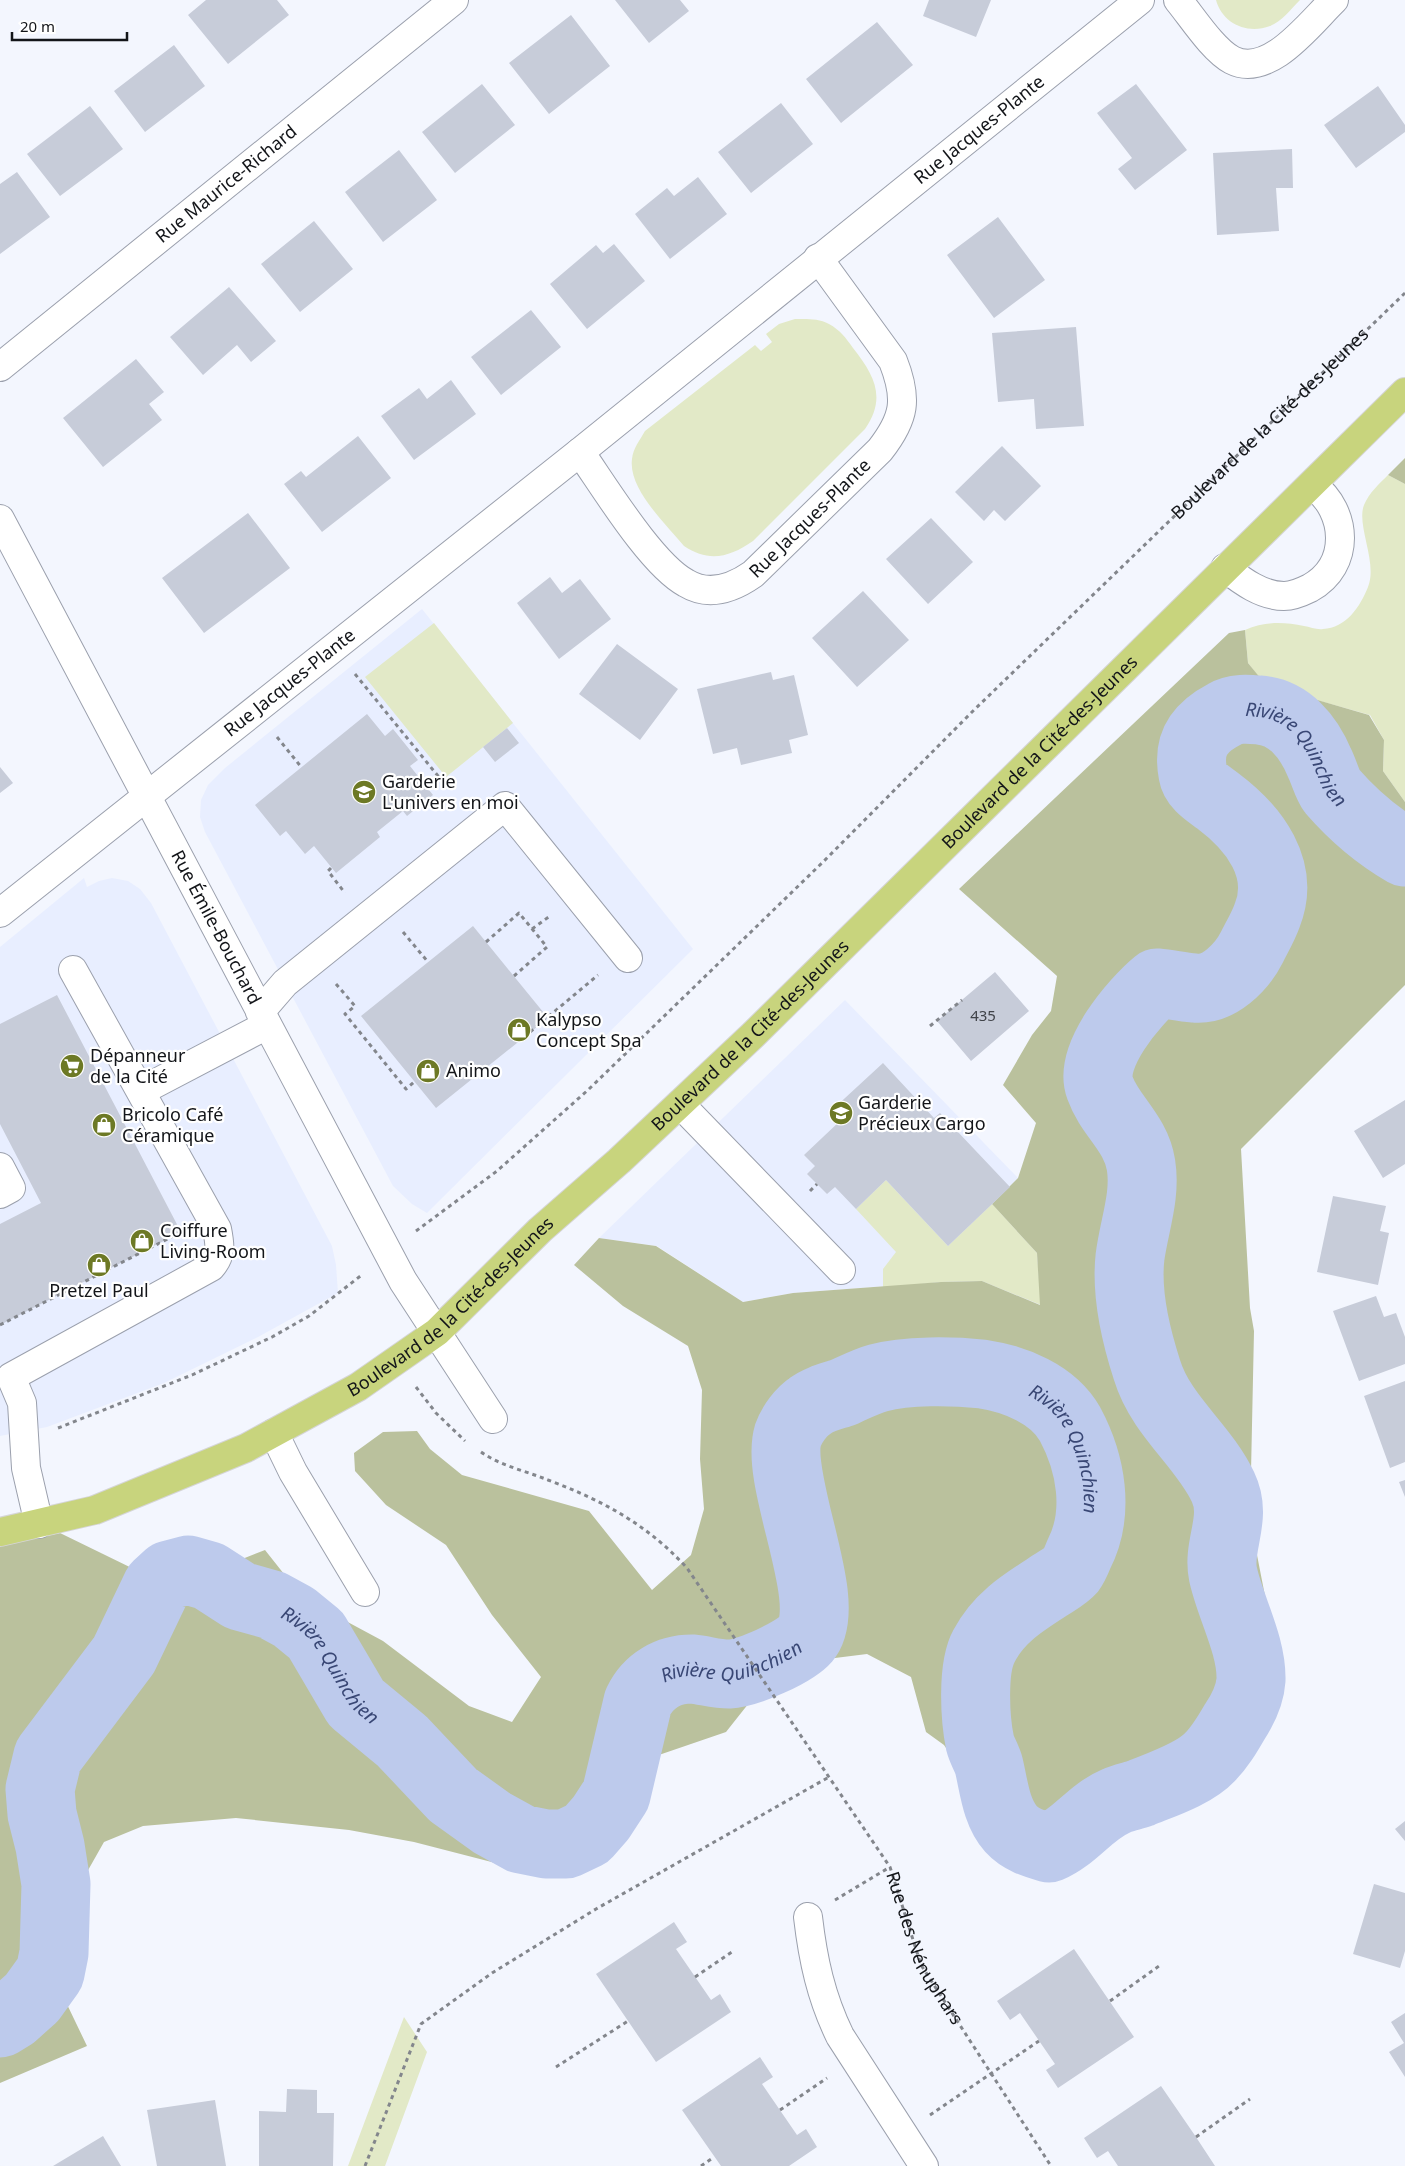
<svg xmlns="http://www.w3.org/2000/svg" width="1405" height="2166" font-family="'Noto Sans',sans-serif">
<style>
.built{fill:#e8eeff}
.green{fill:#e2e9c7}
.forest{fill:#bac19d}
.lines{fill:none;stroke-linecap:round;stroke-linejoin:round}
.river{stroke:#bdcaec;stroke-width:69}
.building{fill:#c7ccd9}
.minor-casing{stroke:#9ba0ad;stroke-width:30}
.major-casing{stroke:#d5d5d6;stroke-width:30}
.path{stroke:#83868c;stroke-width:3;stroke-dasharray:4 4;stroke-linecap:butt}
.minor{stroke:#fff;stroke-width:28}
.major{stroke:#c8d47d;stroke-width:28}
.labels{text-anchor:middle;stroke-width:4.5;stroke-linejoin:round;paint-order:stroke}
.number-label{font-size:15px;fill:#404349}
.street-label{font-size:18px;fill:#131519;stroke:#fff}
.poi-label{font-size:18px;fill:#131519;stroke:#fff;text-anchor:start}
.water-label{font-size:19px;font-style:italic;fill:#394775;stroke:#fff}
</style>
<rect width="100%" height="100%" fill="#f3f6fe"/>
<path class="built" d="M422,609L693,949L427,1213L412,1204L393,1186L205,832L200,817L201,800L208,785L225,768Z
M84,878L87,887L99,881L112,878L128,881L140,889L151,903L332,1246L336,1265L338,1293L258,1337L164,1383L47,1427L0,1436V947Z
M845,1000L1018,1178L992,1205L1037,1253L1041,1305L982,1281L941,1282L793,1293L743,1302L657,1246L599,1238Z"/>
<path class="green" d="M1216,0H1300C1291,9 1281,22 1270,26C1247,35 1222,23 1216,0Z
M795,319C806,319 818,318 829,324C840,330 846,338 853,348C874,375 887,397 865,429L753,541C730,557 709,563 684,546C666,524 628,489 632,459C633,448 640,440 645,431L755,345L761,351L772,342L766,334L779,324Z
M1388,475L1405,484V802L1383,771L1384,740L1370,715L1266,686L1248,663L1245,630C1265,621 1284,622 1304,626C1310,627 1317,630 1323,629C1346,628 1360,607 1368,587C1378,563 1356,525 1364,505C1369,493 1379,484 1388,475Z
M434,623L513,723L446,777L365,677Z
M886,1180L948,1246L992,1204L1037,1253L1041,1305L982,1281L941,1282L883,1288V1269L896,1252L856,1209Z
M404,2017L427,2052L385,2166H348Z"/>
<path class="forest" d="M1405,458V484L1388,475Z
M1245,630L1248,663L1266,685L1369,715L1384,740L1383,771L1405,802V985L1241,1149L1250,1308L1254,1331L1250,1519L1273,1637L1266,1713L1244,1762L1206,1793L1148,1809L1094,1842L1061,1858H1041L1015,1853L998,1842L985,1816L978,1795L944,1745L926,1732L911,1677L867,1654L779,1665L726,1732L653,1757L634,1769L616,1797L609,1840L553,1878L414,1842L349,1830L236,1818L143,1826L104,1842L70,1902L51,1971L87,2046L0,2083V1546L60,1533L144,1574L212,1571L265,1550L303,1598L383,1641L469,1706L512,1722L541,1677L492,1615L446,1545L386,1505L355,1471L354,1453L383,1432L417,1431L430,1449L462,1475L589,1511L652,1590L691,1555L704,1509L700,1459L702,1390L688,1346L623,1306L574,1265L599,1238L656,1246L743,1302L793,1293L941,1282L982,1281L1040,1305L1037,1253L992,1204L1018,1178L1036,1123L1003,1085L1032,1035L1051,1011L1057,976L959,889L1229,633Z"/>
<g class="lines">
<path class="river" id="s1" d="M0,2023L13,2015L32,1998L50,1973L54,1953L56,1884L50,1846L42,1814L40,1789L48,1756L124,1655L157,1586L169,1575L188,1570L209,1576L240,1596L272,1605L294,1617L316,1635L356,1703L402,1741L453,1795L492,1823L521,1839L546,1844H566L587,1834L601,1818L616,1795L638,1702C648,1681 668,1669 692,1669C704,1670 716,1674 729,1674C748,1673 794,1653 806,1639C836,1604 774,1481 788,1435C792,1424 801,1412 810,1406C819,1399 833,1396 844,1392C855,1387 867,1381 878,1378C907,1370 953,1371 982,1374C1015,1379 1053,1394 1070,1424C1091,1463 1100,1513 1079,1554C1077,1559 1074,1566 1071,1570C1065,1577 1053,1583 1046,1588C1021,1604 998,1619 984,1646C972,1668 975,1719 980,1743C982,1751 987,1758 989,1766C994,1787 996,1812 1011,1829C1021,1840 1035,1844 1049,1848C1075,1837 1090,1812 1116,1801C1124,1797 1133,1796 1141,1793C1163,1784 1194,1774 1210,1757C1220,1747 1227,1735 1234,1723C1242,1711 1250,1695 1251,1680C1252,1645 1230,1607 1223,1574C1217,1545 1238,1518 1223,1487C1203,1445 1161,1416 1147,1370C1136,1336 1126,1293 1130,1257C1134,1226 1146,1196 1141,1165C1136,1133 1110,1116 1100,1088C1088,1056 1134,1002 1157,983C1169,984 1181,987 1194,988C1219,991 1242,967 1252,947C1257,937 1263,927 1267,916C1286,869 1254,828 1218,801C1209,794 1195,786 1193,774C1187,743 1200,727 1225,714C1235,708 1248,709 1259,710C1289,712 1309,737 1320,764C1324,772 1327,784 1332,791C1352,814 1379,837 1405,852"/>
</g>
<path class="building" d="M206,0H277L289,15L228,64L188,15Z
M615,0H680L689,11L649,43Z
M929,0H991L976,37L923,16Z
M571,15L610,66L549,114L509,63Z
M877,22L913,65L841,123L806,79Z
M174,45L205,86L145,132L114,91Z
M482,84L515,125L455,173L422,132Z
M1136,84L1187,150L1135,190L1118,169L1132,158L1097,113Z
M1378,86L1405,125V132L1356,168L1324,125Z
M781,103L813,144L751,193L718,152Z
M90,106L123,149L60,196L27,154Z
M1292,149L1293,188H1276L1279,231L1217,235L1213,153Z
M399,150L437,200L383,242L345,192Z
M17,172L50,217L0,254V184Z
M698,177L727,214L670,259L635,214L667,188L674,196Z
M998,217L1045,280L994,318L947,255Z
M314,221L353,269L300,312L261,264Z
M614,244L645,281L587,329L550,284L596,245L603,253Z
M229,287L276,341L251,362L237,345L203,375L170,337Z
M531,310L561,347L501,395L471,357Z
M1076,327L1084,426L1036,429L1034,399L998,402L992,333Z
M136,359L164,392L149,404L162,420L103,467L63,418Z
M451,380L476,414L414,460L381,416L419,388L427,399Z
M358,436L391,478L322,532L284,484L301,471L306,477Z
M1002,446L1041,486L1005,521L994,510L984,521L955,492Z
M248,513L290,568L204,633L162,578Z
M931,518L973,562L928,604L886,559Z
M550,577L562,593L580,579L611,619L559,659L517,603Z
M863,591L909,640L857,687L812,638Z
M617,644L678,689L640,740L579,694Z
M771,672L773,680L794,675L808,735L789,740L792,753L741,765L737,748L713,754L697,689Z
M367,714L385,736L393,729L418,760L410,766L433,795L407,816L403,811L377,832L380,837L336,873L314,846L305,854L286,831L280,836L255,805Z
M507,728L519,743L495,762L483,747Z
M0,767L13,783L0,793Z
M473,926L548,1018L436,1108L361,1016Z
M995,972L1029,1011L971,1061L937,1021Z
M57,995L181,1232L0,1325V1224L41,1203L0,1124V1024Z
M883,1063L934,1118L940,1113L1010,1187L948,1246L886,1180L856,1209L835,1187L827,1194L807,1174L815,1166L804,1155L841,1120L832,1110Z
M1405,1100V1164L1383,1178L1354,1131Z
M1333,1196L1386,1206L1380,1231L1389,1233L1378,1285L1317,1272Z
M1376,1296L1384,1317L1396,1313L1405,1337V1364L1359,1381L1333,1311Z
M1405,1381V1462L1390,1468L1364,1396Z
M1405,1480V1497L1399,1482Z
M1405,1821V1841L1395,1829Z
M1374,1884L1405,1893V1951L1400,1968L1353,1954Z
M674,1922L687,1942L676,1949L711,2000L720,1994L731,2012L656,2062L596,1974Z
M1074,1949L1134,2037L1058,2088L1046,2070L1055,2064L1020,2013L1010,2020L997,2001Z
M1405,2013V2077L1389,2052L1404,2043L1391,2022Z
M760,2057L773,2077L762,2084L797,2135L806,2129L817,2147L789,2166H721L682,2110Z
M1161,2086L1196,2137L1215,2166H1118L1108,2151L1097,2158L1084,2138Z
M287,2089L317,2090V2113H334L333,2166H259V2111L286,2112Z
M215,2100L226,2166H157L147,2110Z
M103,2136L121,2166H53Z"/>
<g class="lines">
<g class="minor-casing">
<g id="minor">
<path d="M1178,0C1192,17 1213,50 1232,60C1269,79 1310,23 1334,0"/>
<path id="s4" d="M0,367L454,0"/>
<path id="s5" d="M580,452C604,486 651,564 686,583C709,597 733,588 753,574L880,450C905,418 908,399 893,361L818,258"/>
<path id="s6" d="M0,519L403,1281L493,1419"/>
<path d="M1225,568C1242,581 1262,596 1284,596C1293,596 1302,592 1310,588C1351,565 1348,512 1313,485"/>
<path id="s7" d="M0,913L580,452L1140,0"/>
<path d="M260,1012L285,983L505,806L628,958"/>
<path d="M141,1091L267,1025"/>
<path d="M680,1104L841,1270"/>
<path d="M0,1167L11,1188L0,1194"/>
<path d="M274,1433L293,1472L365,1592"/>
<path d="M39,1524L26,1468L22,1403L11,1377L211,1267C222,1255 220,1244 217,1229L73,970"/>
<path d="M808,1917C813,1960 821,1997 840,2036L924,2166"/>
</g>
</g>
<g class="major-casing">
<g id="major">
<path id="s8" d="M0,1532L95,1510L246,1448L358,1387L437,1332L540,1230L619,1161L753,1035L1405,392"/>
</g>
</g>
<g class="path">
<path d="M355,674L438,776L426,785"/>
<path d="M277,737L302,768"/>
<path d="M331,868L328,871L345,893"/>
<path d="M532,929L550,916"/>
<path d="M403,932L428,962"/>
<path d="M486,942L519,913L547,947L514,976"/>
<path d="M336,984L355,1006L345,1014L406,1089L414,1082"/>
<path d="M930,1026L962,1000"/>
<path d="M524,1037L598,975"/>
<path d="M810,1191L817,1184"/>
<path id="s2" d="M416,1231L497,1171L588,1090L823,862L973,711L1405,293"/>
<path d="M0,1325L181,1232"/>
<path d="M416,1387L436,1413L465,1441"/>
<path d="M58,1428L192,1375L272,1337L309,1316L363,1274"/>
<path id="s3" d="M481,1452C501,1466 526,1471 548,1480C602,1500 648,1525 687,1568L890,1867L921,1965L1051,2166"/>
<path d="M835,1900L890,1867"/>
<path d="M695,1977L732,1952"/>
<path d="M1110,2001L1159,1966"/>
<path d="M556,2067L628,2021"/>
<path d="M780,2110L827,2078"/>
<path d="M930,2115L1039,2041"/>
<path d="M1196,2137L1250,2099"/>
<path d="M365,2166L421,2024L492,1973L596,1909L829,1777"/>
<path d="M701,2166L714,2157"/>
</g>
<use href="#minor" class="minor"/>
<use href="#major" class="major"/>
</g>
<defs>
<g id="school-disc" transform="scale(1.25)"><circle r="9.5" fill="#6d7925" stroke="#fff"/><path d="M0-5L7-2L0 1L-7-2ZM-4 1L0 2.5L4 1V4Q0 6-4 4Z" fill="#fff"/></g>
<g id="shop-disc" transform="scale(1.25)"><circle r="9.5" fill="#6d7925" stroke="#fff"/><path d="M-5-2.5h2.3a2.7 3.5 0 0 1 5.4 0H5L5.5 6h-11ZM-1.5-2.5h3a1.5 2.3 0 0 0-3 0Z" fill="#fff"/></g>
<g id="supermarket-disc" transform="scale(1.25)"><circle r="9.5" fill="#6d7925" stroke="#fff"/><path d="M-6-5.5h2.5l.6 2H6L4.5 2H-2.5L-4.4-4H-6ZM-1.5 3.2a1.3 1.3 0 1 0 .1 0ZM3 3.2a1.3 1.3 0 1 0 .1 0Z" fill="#fff"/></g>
</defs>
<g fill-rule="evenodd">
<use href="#school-disc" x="364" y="792"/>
<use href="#shop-disc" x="519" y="1030"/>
<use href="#supermarket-disc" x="72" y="1066"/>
<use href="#shop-disc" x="428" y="1071"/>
<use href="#school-disc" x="841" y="1113"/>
<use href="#shop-disc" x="104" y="1125"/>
<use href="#shop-disc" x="142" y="1241"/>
<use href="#shop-disc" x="99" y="1265"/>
</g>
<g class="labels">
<g class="number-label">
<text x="983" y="1021">435</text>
</g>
<g class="street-label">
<text dy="6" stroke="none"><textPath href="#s7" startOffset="1254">Rue Jacques-Plante</textPath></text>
<text dy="6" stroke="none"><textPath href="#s4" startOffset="291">Rue Maurice-Richard</textPath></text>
<text dy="6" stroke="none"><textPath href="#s2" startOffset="1176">Boulevard de la Cité-des-Jeunes</textPath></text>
<text dy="6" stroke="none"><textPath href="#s5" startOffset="321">Rue Jacques-Plante</textPath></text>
<text dy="6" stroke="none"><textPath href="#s7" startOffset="370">Rue Jacques-Plante</textPath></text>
<text dy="6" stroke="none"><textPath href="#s8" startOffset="1321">Boulevard de la Cité-des-Jeunes</textPath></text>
<text dy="6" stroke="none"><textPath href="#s6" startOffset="462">Rue Émile-Bouchard</textPath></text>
<text dy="6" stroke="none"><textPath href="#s8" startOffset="916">Boulevard de la Cité-des-Jeunes</textPath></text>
<text dy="6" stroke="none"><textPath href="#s8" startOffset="511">Boulevard de la Cité-des-Jeunes</textPath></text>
<text dy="6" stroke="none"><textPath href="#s3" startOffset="689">Rue des Nénuphars</textPath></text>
</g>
<g class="poi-label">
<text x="382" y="788">Garderie<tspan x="382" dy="21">L'univers en moi</tspan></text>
<text x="536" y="1026">Kalypso<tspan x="536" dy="21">Concept Spa</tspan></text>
<text x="90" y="1062">Dépanneur<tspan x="90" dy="21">de la Cité</tspan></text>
<text x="446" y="1077">Animo</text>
<text x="858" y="1109">Garderie<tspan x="858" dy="21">Précieux Cargo</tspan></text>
<text x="122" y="1121">Bricolo Café<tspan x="122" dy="21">Céramique</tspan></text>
<text x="160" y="1237">Coiffure<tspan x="160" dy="21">Living-Room</tspan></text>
<text x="99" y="1297" text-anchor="middle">Pretzel Paul</text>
</g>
<g class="water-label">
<text dy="7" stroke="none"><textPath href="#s1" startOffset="3928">Rivière Quinchien</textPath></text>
<text dy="7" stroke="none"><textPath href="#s1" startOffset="1921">Rivière Quinchien</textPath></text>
<text dy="7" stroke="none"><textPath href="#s1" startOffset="1291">Rivière Quinchien</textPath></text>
<text dy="7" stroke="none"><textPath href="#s1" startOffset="708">Rivière Quinchien</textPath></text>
</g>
</g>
<path d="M12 32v8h115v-8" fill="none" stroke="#131519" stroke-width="2.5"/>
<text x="20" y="32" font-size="15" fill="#131519" stroke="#ffffff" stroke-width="4" paint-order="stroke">20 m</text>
</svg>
